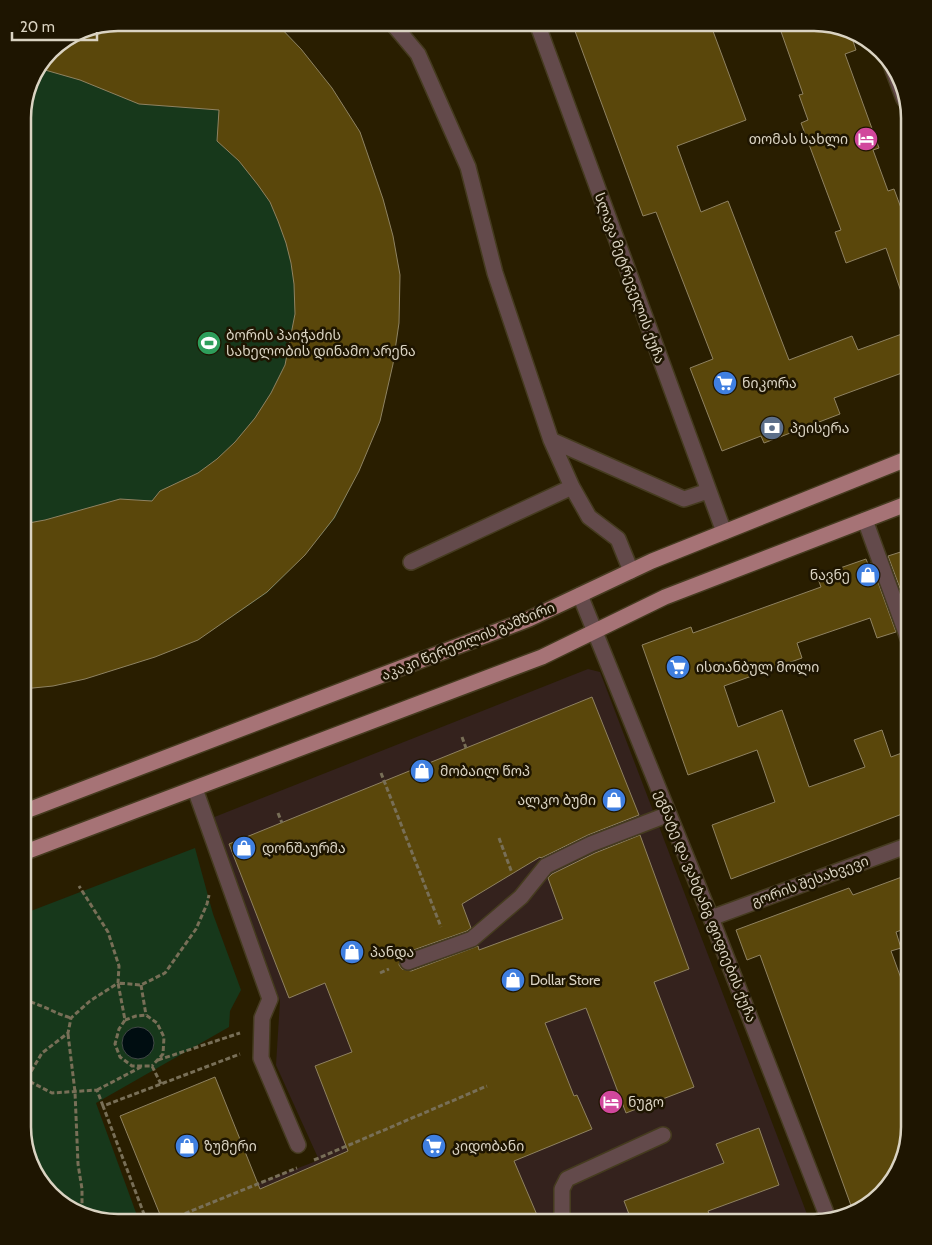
<svg xmlns="http://www.w3.org/2000/svg" width="932" height="1245" font-family="Cabin,'Noto Sans Georgian',sans-serif">
<style>
.commercial{fill:#34221d}
.green{fill:#17381b}
.water{fill:#000d11;stroke:#414846}
.building{fill:#5a470b;stroke:#8f8261}
.lines{fill:none;stroke-linecap:round;stroke-linejoin:round}
.minor-casing{stroke:#453b1f;stroke-width:18}
.major-casing{stroke:#453b1f;stroke-width:18}
.path{stroke:#786f57;stroke-width:3;stroke-dasharray:5 2.5;stroke-linecap:butt}
.minor{stroke:#634a4b;stroke-width:15}
.major{stroke:#a67376;stroke-width:15}
.labels{text-anchor:middle;stroke-width:5;stroke-linejoin:round;paint-order:stroke}
.poi-label{font-size:14px;fill:#dad3c2;stroke:#1e1501;text-anchor:start}
.street-label{font-size:14px;fill:#dad3c2;stroke:#1e1501}
.rim{fill:none;stroke:#dad3c2;stroke-width:2.5}
</style>
<rect width="100%" height="100%" fill="#291e00"/>
<path class="commercial" d="M588,669L600,672L810,1222H158L319,1160L276,1065L280,1001L212,818Z"/>
<path class="green" d="M118,23H276L301,49L332,88L360,132L383,199L393,236L400,275L399,323L393,364L380,421L359,471L335,518L305,555L267,593L198,640L155,657L85,679L53,686L23,689V112L33,76L55,46Z
M195,848L213,914L241,990L230,1011L229,1027L96,1103L139,1221L118,1222L71,1210L38,1180L23,1127V914Z"/>
<path class="water" d="M122 1043a16 16 0 1 1 32 0a16 16 0 1 1-32 0Z"/>
<path class="building" d="M118,22L276,23L301,49L332,88L360,132L383,199L393,236L400,275L399,323L393,364L380,421L359,471L334,518L305,555L267,592L198,640L155,657L85,679L53,686L23,689V524L45,520L120,499L152,501L160,491L198,473L217,459L235,442L255,418L271,393L285,365L295,314L294,284L291,263L286,243L278,221L270,202L258,185L239,161L217,141L219,110L139,104L80,80L38,68L55,46Z
M572,23H710L746,120L677,146L701,212L728,201L789,360L852,336L858,350L910,331V370L834,398L840,414L764,443L761,436L722,451L690,368L713,359L656,212L643,216Z
M778,23H820L850,32L856,50L845,54L879,148L873,150L888,191L894,189L901,208L910,205V305L906,306L886,248L846,263L835,232L841,230L801,123L808,120L799,95L803,94Z
M910,549V615L888,556Z
M866,559L868,564L871,563L896,632L877,638L870,618L797,643L802,658L724,686L738,727L782,710L809,787L865,767L854,740L882,730L891,757L910,750V811L731,879L712,825L775,802L757,750L688,775L642,645L691,627L693,633L821,587L817,576Z
M592,697L639,815L588,835L541,858L540,857L462,904L471,928L467,931L405,953L401,956L399,965L402,969L411,971L478,946L479,950L563,919L548,878L552,874L595,853L640,835L689,969L654,982L694,1087L626,1113L586,1008L545,1023L574,1096L577,1095L592,1129L514,1161L540,1222H163L120,1116L215,1077L260,1189L348,1151L315,1066L352,1052L325,983L289,998L229,844Z
M910,874V927L896,932L901,948L891,951L910,1003V1127L897,1174L867,1207L853,1211L760,955L747,960L736,930L849,888L853,895Z
M759,1128L779,1185L708,1211L712,1222H632L624,1201L724,1163L716,1144Z"/>
<g class="lines">
<g class="minor-casing">
<path id="minor" d="M392,23L418,54L468,167L495,273L551,440L572,487L589,517L618,539L631,571
M537,23L724,532
M890,62L904,99
M551,440L684,499L708,491
M865,520L909,641
M411,562L572,487
M580,595L711,918L828,1218
M195,789L270,999L262,1018L261,1058L298,1145
M711,918L909,845
M408,962L472,939L521,897L546,866L591,844L669,814
M562,1222V1189L567,1179L663,1135"/>
</g>
<g class="major-casing">
<path id="major" d="M23,812L529,619L652,561L909,458
M23,853L542,657L665,597L909,503"/>
</g>
<path class="path" d="M462,737L466,748
M381,773L441,927
M278,813L282,823
M499,838L512,873
M380,973L389,969
M141,985L146,1015
M23,1000C39,1003 54,1013 71,1018
M125,1020L136,1016L146,1015L157,1023L164,1037L163,1054L152,1066
M68,1034L75,1092L78,1164L82,1189V1213
M158,1060L240,1033
M23,1078L52,1093L97,1090L103,1106
M161,1084L152,1066H132L120,1057L115,1044L119,1029L125,1020L118,983L141,985L165,973L196,929L207,904L209,895
M97,1090L141,1067
M23,1092L26,1080L42,1053L68,1033L71,1018L90,1001L118,983L119,966L108,932L79,886
M314,1160L487,1086
M147,1222L103,1106L240,1054
M164,1222L297,1168"/>
<use href="#minor" class="minor"/>
<use href="#major" class="major"/>
</g>
<defs>
<g id="hotel-disc" transform="scale(1.25)"><circle r="9.5" fill="#d1479c" stroke="#1e1501"/><path d="M-6-4.5h1.5V1H6V5H4.5V3h-9V5H-6ZM-4 0a1.8 1.8 0 1 1 3.6 0ZM.5 0V-2.5h3Q6-2.5 6 0Z" fill="#fff"/></g>
<g id="stadium-disc" transform="scale(1.25)"><circle r="9.5" fill="#2e9e5b" stroke="#1e1501"/><path d="M0-5a6.5 5 0 1 0 0 10a6.5 5 0 1 0 0-10ZM-3.5-1.8h7v3.6h-7Z" fill="#fff"/></g>
<g id="supermarket-disc" transform="scale(1.25)"><circle r="9.5" fill="#3f7fe0" stroke="#1e1501"/><path d="M-6-5.5h2.5l.6 2H6L4.5 2H-2.5L-4.4-4H-6ZM-1.5 3.2a1.3 1.3 0 1 0 .1 0ZM3 3.2a1.3 1.3 0 1 0 .1 0Z" fill="#fff"/></g>
<g id="bank-disc" transform="scale(1.25)"><circle r="9.5" fill="#5c6f8a" stroke="#1e1501"/><path d="M-6-4H6V4H-6ZM0-2.3a2.3 2.3 0 1 0 0 4.6a2.3 2.3 0 1 0 0-4.6Z" fill="#fff"/></g>
<g id="shop-disc" transform="scale(1.25)"><circle r="9.5" fill="#3f7fe0" stroke="#1e1501"/><path d="M-5-2.5h2.3a2.7 3.5 0 0 1 5.4 0H5L5.5 6h-11ZM-1.5-2.5h3a1.5 2.3 0 0 0-3 0Z" fill="#fff"/></g>
</defs>
<g fill-rule="evenodd">
<use href="#hotel-disc" x="866" y="139"/>
<use href="#stadium-disc" x="209" y="343"/>
<use href="#supermarket-disc" x="725" y="383"/>
<use href="#bank-disc" x="772" y="428"/>
<use href="#shop-disc" x="868" y="575"/>
<use href="#supermarket-disc" x="678" y="667"/>
<use href="#shop-disc" x="422" y="771"/>
<use href="#shop-disc" x="614" y="800"/>
<use href="#shop-disc" x="244" y="848"/>
<use href="#shop-disc" x="352" y="952"/>
<use href="#shop-disc" x="513" y="980"/>
<use href="#hotel-disc" x="611" y="1102"/>
<use href="#shop-disc" x="187" y="1146"/>
<use href="#supermarket-disc" x="434" y="1146"/>
</g>
<g class="labels">
<g class="poi-label">
<text x="848" y="144" text-anchor="end">თომას სახლი</text>
<text x="226" y="340">ბორის პაიჭაძის<tspan x="226" dy="16">სახელობის დინამო არენა</tspan></text>
<text x="742" y="388">ნიკორა</text>
<text x="790" y="433">პეისერა</text>
<text x="850" y="580" text-anchor="end">ნავნე</text>
<text x="696" y="672">ისთანბულ მოლი</text>
<text x="440" y="776">მობაილ წოპ</text>
<text x="596" y="805" text-anchor="end">ალკო ბუმი</text>
<text x="262" y="853">დონშაურმა</text>
<text x="370" y="957">პანდა</text>
<text x="530" y="985">Dollar Store</text>
<text x="628" y="1107">ნუგო</text>
<text x="204" y="1151">ზუმერი</text>
<text x="452" y="1151">კიდობანი</text>
</g>
<g class="street-label">
<text transform="translate(630 278) rotate(70)" y="5">სლავა მეტრეველის ქუჩა</text>
<text transform="translate(468 641) rotate(-22)" y="5">აკაკი წერეთლის გამზირი</text>
<text transform="translate(810 881) rotate(-20)" y="5">გორის შესახვევი</text>
<text transform="translate(706 906) rotate(68)" y="5">ეგნატე და ვახტანგ ფიფიების ქუჩა</text>
</g>
</g>
<path d="M0 0H932V1245H0ZM118 31H814A87 87 0 0 1 901 118V1127A87 87 0 0 1 814 1214H118A87 87 0 0 1 31 1127V118A87 87 0 0 1 118 31Z" fill="#1e1501" fill-rule="evenodd"/>
<path class="rim" d="M118 31H814A87 87 0 0 1 901 118V1127A87 87 0 0 1 814 1214H118A87 87 0 0 1 31 1127V118A87 87 0 0 1 118 31Z"/>
<path d="M12 32v8h85v-8" fill="none" stroke="#dad3c2" stroke-width="2.5"/>
<text x="20" y="32" font-size="15" fill="#dad3c2" stroke="#1e1501" stroke-width="4" paint-order="stroke">20 m</text>
</svg>
